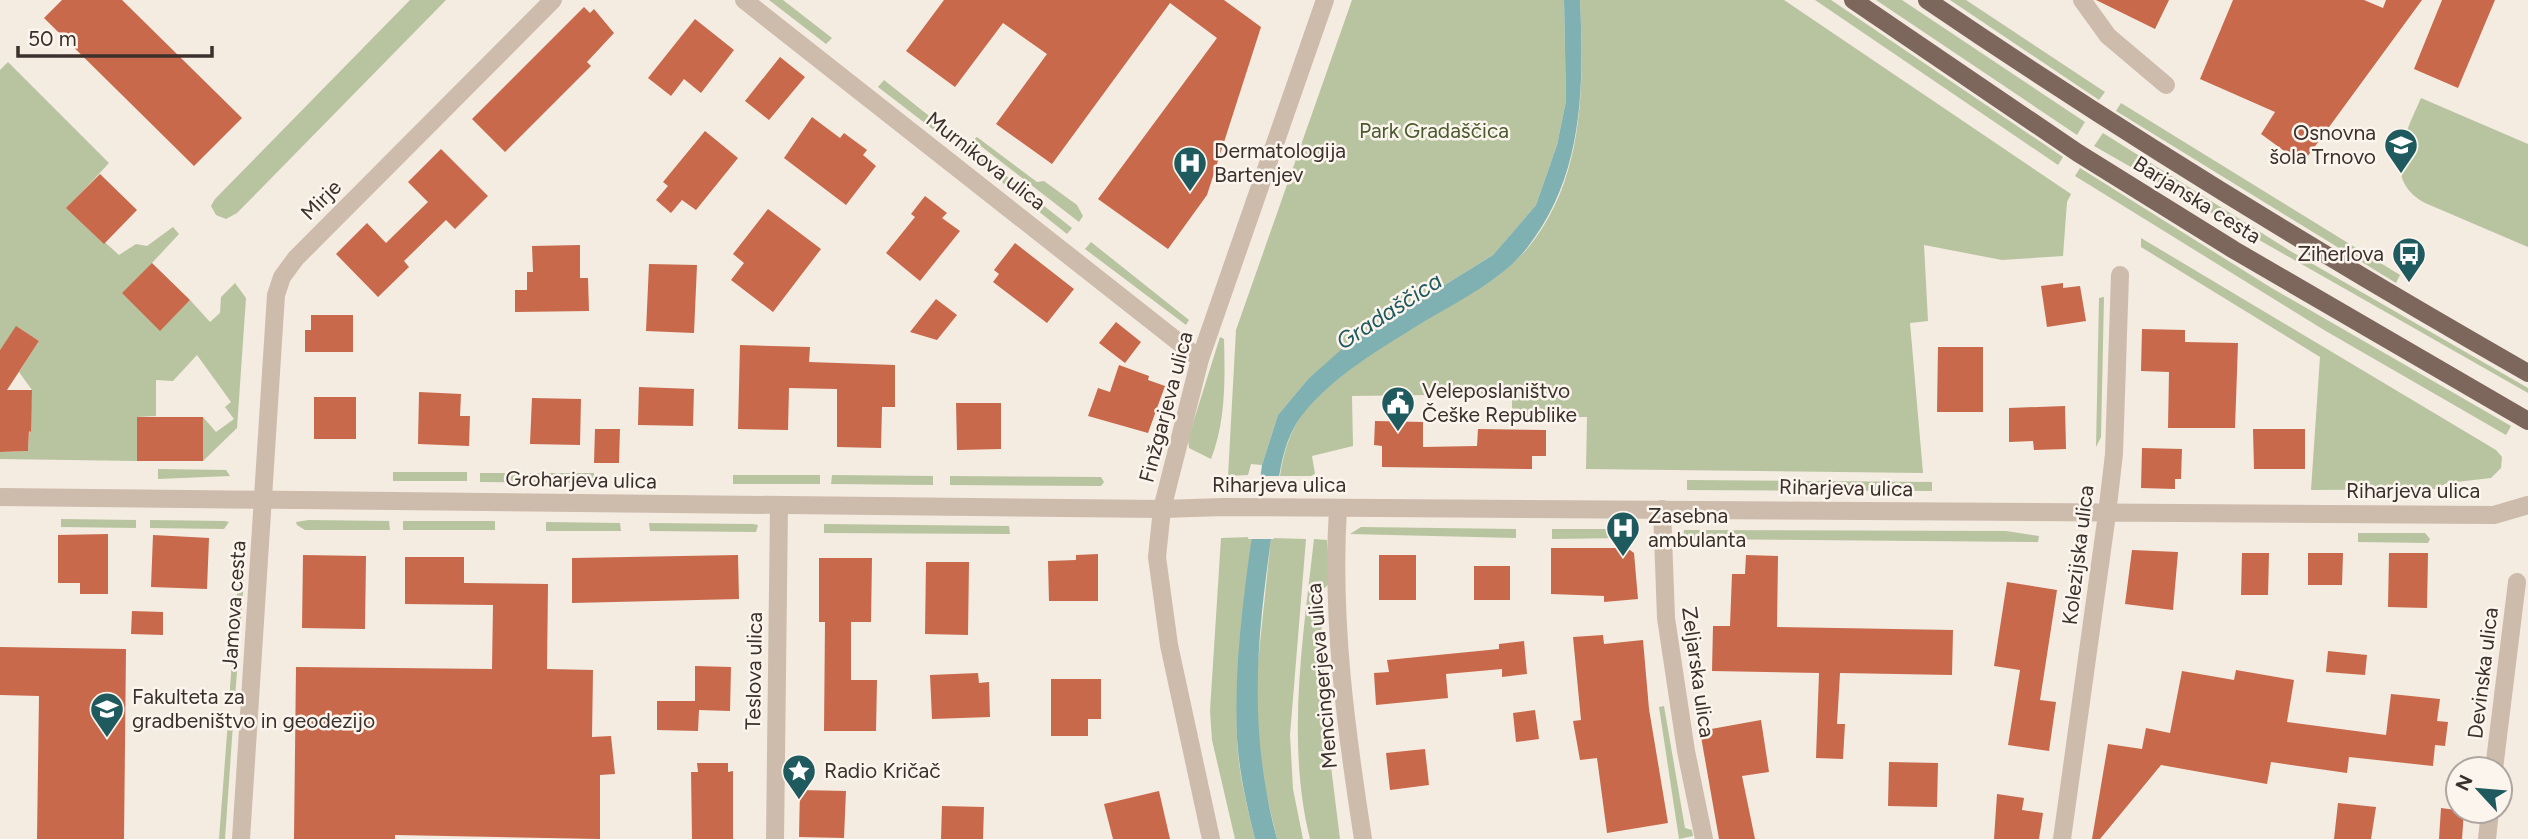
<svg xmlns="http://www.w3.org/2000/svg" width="2528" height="839" font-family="Figtree,sans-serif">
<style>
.green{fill:#b8c4a0}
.water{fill:#7fb0b2}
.pier{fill:#f4ebe1}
.building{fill:#c8694b}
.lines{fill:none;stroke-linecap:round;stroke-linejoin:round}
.minor{stroke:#cdbbac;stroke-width:18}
.tertiary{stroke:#cdbbac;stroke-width:18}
.primary{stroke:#7d675c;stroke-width:18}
.labels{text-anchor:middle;stroke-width:5;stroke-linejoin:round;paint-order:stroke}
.park-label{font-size:21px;fill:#4a5a2e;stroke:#fbf5ee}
.poi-label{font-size:21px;fill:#3b302b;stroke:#fbf5ee;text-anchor:start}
.street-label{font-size:21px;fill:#3b302b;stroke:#fbf5ee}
.water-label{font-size:23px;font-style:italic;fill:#1f5a5e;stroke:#fbf5ee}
</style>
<rect width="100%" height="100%" fill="#f4ebe1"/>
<path class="green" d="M410,0H446L237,213L226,219L216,215L211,206L215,199Z
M769,0H783L832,38L826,44Z
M1352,0H1564L1566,101L1557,145L1536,205L1493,255L1359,338L1308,379L1278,415L1262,465L1251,464L1248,475L1228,476L1236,330Z
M1580,0H1784L2071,194L2067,202L2063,256L2002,260L1924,245L1928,321L1910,323L1923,473L1586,469L1587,417H1512V394L1352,396L1353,446L1312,456L1315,474L1311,476H1280C1283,455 1289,434 1301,416C1337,364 1424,324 1476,288C1494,276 1513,265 1527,249C1585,180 1584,84 1580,0Z
M1815,0H1831L2063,157L2058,165Z
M1876,0H1902L2085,122L2077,135Z
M1950,0H1966L2105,92L2099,100Z
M8,62L109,163L67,208L119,255L136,244L147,246L173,227L179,234L152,263L160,330L190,300L210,322L220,313L221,297L235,283L246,298L237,428L203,461V417L216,432L234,419L225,407L231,402L197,355L173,381L156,380V416L137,417V461L0,459V452L28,451L32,390L19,372L39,341L16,327L0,350V70Z
M884,80L948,131L943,137L878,87Z
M2421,98L2528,144V247L2425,203C2380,178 2406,133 2421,98Z
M2121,103L2400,275L2396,283L2116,111Z
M2103,133L2292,252L2528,388V393L2094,146Z
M977,137L1037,182L1044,181L1077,205L1083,216L1079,222L973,140Z
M962,141L1072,228L1067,234L958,147Z
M2080,168L2270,287L2511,426L2506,435L2324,330L2075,176Z
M2141,238L2496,450L2502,457L2501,468L2491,478L2447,483L2435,489L2311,490L2320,357L2141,247Z
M1091,242L1189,320L1186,325L1085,249Z
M2104,297L2101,437L2096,447L2099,298Z
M1220,337L1224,339C1225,379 1226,421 1211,459L1189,448L1188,439Z
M158,469L226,470L230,476L158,479Z
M393,472H467V481H393Z
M480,473H594V483L480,482Z
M733,475H820V484H733Z
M832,475L933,476V485L831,484Z
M950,476L1101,477L1104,482L1101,486L950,485Z
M1687,480L1932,482V491L1687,490Z
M61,519L136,520V528L61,527Z
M150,520L225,521L229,522L224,529L150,528Z
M309,520L389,521L390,530H305L297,525L296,522Z
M403,521H495V530H403Z
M546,522L620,523L621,531H546Z
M649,523L753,524L758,525L756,532L650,531Z
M824,524L1009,526L1010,534L824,533Z
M1361,527L1516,529V538L1350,534Z
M1552,529H1625L1624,538L1552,539Z
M1684,530L2006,531L2039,536L2038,542L1683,539Z
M2358,533H2425L2430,539L2428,543L2358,542Z
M1252,537C1245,604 1235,670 1237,738C1238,772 1247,806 1255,839H1235L1212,740L1210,711L1221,538Z
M1271,538L1306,539L1290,735L1293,789L1303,839H1277L1261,771L1255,690Z
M1314,539L1327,540L1330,583L1320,592L1326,726L1340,839H1310C1286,742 1303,637 1314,539Z
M239,566L245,567L235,698L229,701Z
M1664,706L1685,828L1692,830L1693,836L1679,839L1659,707Z
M228,721L233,724L225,839H219Z"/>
<path class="water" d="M1564,0H1580C1584,86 1584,176 1527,248C1502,280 1455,303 1420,324C1379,350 1334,375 1303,414C1279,444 1278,488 1273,525C1257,638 1247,727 1277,839H1255C1247,806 1239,773 1237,738C1233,647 1250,554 1262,465L1278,415L1308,379L1343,348L1493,255L1536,205L1557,145L1566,101Z"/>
<path class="pier" d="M1257,476H1283L1274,539H1248Z"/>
<path class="building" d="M62,0H122L242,118L194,166L44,18Z
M944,0H1224L1261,27L1207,195L1168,249L1098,199L1217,38L1170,3L1052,164L996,124L1047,54L1003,23L955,87L906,51Z
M2096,0H2169L2155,29Z
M2233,0H2364L2383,8L2386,0H2422L2302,164L2261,134L2275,112L2200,79Z
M2442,0H2495L2458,88L2414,69Z
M584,7L590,13L594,9L614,33L587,62L591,66L505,152L472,119Z
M695,19L734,50L701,93L684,79L671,96L648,78Z
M780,57L805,77L769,120L745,101Z
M812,117L840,138L844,133L867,150L863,155L876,166L846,205L784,158Z
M705,131L738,158L696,210L682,200L671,213L656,200L668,186L663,182Z
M441,149L488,196L455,229L446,220L404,261L409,267L378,297L336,254L367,223L386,243L428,202L408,182Z
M100,174L137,210L104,244L66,208Z
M925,196L947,213L942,218L960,231L920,281L886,253L915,217L911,214Z
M768,209L821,249L773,312L731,280L744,263L733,254Z
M1015,243L1074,289L1047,323L993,282L999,274L994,270Z
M580,245V278H588L589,311L515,312V290H527V272H533L532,246Z
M152,263L190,300L160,331L122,293Z
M649,264L697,265L694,333L646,331Z
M2063,283V288L2080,286L2086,321L2047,327L2041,286Z
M936,299L957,315L937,340L910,332Z
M311,315H353V352H305V330H311Z
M1116,322L1141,342L1125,363L1099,343Z
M16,326L39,341L7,390H32L31,432L29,431L28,451L0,452V350Z
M2142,329L2185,330V342L2238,343L2235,428H2168L2169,372L2141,371Z
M740,345L810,347L809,362L895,365V407H882L881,448L837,447V389L789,388L788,430L738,429Z
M1938,347H1983V412H1937Z
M1119,365L1149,376L1148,380L1165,386L1148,433L1088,416L1098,388L1110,392Z
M639,387L694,389L693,426L638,425Z
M419,392L461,394L460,416H470L469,446L418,444Z
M314,397H356V439H314Z
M532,398L581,399L580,445L530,444Z
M956,403H1001V449L957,450Z
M2065,406L2066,449L2034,450L2033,441L2009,442V408Z
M137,417H203V461H137Z
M1375,421L1423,422V447L1477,446L1478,429L1546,430V456H1532V469L1382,467V446L1374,445Z
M595,429H620L619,463H594Z
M2253,429H2305V469H2254Z
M2142,448L2182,449L2181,479H2175V489L2141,488Z
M108,534V594H80V583H58V535Z
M153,535L209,538L207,589L151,587Z
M1551,548H1627L1634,553L1638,599L1604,602V596L1551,594Z
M2132,550L2178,552L2173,610L2125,604Z
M2242,553H2269L2268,595H2241Z
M2308,553H2343L2342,585H2308Z
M2389,553H2428L2427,608L2388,607Z
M1098,554V601H1049L1048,561L1076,560V555Z
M303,555L366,556L365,629L302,628Z
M738,555L739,599L572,603V558Z
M1379,555H1416V600H1379Z
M1746,555L1778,556L1777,627L1953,630L1952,675L1840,673L1837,724H1845L1843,759L1816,758L1819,673L1712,671L1713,626H1730L1732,574H1745Z
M405,557H464V583L548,584L547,669L593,670L592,737L611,736L615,774L600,775V839L395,835V839H294L296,667L492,669L493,605L405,604Z
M819,558H872L871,622H851V680H877L876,731H824L825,622H819Z
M926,562H969L968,635L925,634Z
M1474,566H1510V600H1474Z
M2007,582L2057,590L2040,700L2056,702L2049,751L2008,745L2020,670L1994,666Z
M132,611L163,612V635L131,634Z
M1603,635L1604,644L1643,640L1649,709L1668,823L1607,833L1597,758L1580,760L1573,721L1581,720L1573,637Z
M1524,641L1527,674L1502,677V669L1446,674L1448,698L1376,705L1374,673L1389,672L1387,660L1499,649V644Z
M0,647L126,649L124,839H37L39,696L0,695Z
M2328,651L2367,655L2365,675L2326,672Z
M695,666L731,667L730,711L699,710L698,731L657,730V701H695Z
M2236,670L2294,680L2287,722L2386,735L2391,694L2440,699L2437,721L2448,722L2445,746L2435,745L2433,766L2349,757L2347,773L2271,762L2267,784L2161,765L2100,839H2092L2108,744L2142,749L2146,728L2170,733L2182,671L2234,680Z
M978,673L979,683L989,682L990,717L932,719L930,675Z
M1051,679H1101V719H1088V736H1051Z
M1535,710L1539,739L1516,742L1513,713Z
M1761,720L1769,772L1742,776L1755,839H1719L1700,731Z
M1425,749L1429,785L1390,790L1386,753Z
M1889,762L1938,763L1937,807L1888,806Z
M697,763H728V772L733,771V839H692L691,772H698Z
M800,790L846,791L844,838L799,837Z
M1159,791L1170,839H1113L1104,804Z
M1997,794L2024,798L2022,810L2043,813L2039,839H1994Z
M2338,803L2376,807L2371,839H2334Z
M942,806L984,807L983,839H941Z
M2441,808L2464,811L2462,839H2439Z"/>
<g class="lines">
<path class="minor" d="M744,0L1200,359
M2082,0L2108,36L2166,85
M1338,508C1331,619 1346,730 1363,839
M1162,509L1157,557L1169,645L1211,839
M1662,509L1666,618L1686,751L1704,839
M2107,514L2114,454L2120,275
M2494,769L2517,582
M775,839L779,505
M2487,839L2490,811"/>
<path class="tertiary" d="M0,497L1162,509L1224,507L2494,515L2528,505
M1162,509L1200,359L1325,0
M241,839L276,295L282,277L296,258L553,0
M2062,839L2107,514"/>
<path class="primary" d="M1853,0L2078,153L2234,250L2528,421
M1927,0C2122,133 2323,256 2528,373"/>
</g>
<defs>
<g id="school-pin" transform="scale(1.75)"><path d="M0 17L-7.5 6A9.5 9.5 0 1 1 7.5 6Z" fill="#1f5a5e" stroke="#fbf5ee"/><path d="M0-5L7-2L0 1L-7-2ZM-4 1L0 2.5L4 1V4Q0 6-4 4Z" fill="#fff"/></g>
<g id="hospital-pin" transform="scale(1.75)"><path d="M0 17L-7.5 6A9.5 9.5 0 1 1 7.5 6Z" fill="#1f5a5e" stroke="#fbf5ee"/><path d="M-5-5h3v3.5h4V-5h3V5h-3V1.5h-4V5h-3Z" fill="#fff"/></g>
<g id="bus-pin" transform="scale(1.75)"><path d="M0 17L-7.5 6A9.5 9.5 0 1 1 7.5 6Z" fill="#1f5a5e" stroke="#fbf5ee"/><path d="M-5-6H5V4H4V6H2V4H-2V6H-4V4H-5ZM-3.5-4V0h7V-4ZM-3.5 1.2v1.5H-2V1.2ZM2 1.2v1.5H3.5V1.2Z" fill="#fff"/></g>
<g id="civic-pin" transform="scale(1.75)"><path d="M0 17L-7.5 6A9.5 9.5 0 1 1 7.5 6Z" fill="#1f5a5e" stroke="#fbf5ee"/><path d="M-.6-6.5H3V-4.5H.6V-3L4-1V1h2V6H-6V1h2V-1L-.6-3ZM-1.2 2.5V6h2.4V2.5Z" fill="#fff"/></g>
<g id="university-pin" transform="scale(1.75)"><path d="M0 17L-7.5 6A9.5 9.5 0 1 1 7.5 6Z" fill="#1f5a5e" stroke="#fbf5ee"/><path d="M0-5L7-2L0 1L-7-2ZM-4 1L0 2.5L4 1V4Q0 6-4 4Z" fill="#fff"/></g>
<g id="sight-pin" transform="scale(1.75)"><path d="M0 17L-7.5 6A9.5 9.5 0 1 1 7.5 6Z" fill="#1f5a5e" stroke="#fbf5ee"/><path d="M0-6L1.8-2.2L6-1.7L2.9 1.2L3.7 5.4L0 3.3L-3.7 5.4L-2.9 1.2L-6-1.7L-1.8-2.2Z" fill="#fff"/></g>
</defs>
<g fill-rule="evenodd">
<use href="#school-pin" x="2401" y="145"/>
<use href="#hospital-pin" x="1190" y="163"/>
<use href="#bus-pin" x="2409" y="254"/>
<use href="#civic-pin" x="1398" y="403"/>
<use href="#hospital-pin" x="1623" y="528"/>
<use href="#university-pin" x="107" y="709"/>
<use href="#sight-pin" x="799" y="771"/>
</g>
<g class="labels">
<g class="park-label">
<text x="1434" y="138">Park Gradaščica</text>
</g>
<g class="poi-label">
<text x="2376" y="140" text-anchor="end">Osnovna<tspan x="2376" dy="24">šola Trnovo</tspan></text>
<text x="1214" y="158">Dermatologija<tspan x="1214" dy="24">Bartenjev</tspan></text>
<text x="2384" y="261" text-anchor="end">Ziherlova</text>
<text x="1422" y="398">Veleposlaništvo<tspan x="1422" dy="24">Češke Republike</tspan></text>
<text x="1648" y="523">Zasebna<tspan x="1648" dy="24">ambulanta</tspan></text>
<text x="132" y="704">Fakulteta za<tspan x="132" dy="24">gradbeništvo in geodezijo</tspan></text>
<text x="824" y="778">Radio Kričač</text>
</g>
<g class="street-label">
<text transform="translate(986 161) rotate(38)" y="7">Murnikova ulica</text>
<text transform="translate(321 200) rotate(-45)" y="7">Mirje</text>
<text transform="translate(2197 200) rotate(32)" y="7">Barjanska cesta</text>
<text transform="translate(1166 407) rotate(-75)" y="7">Finžgarjeva ulica</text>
<text transform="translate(581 480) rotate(1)" y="7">Groharjeva ulica</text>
<text x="1279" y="492">Riharjeva ulica</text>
<text transform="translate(1846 488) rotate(1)" y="7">Riharjeva ulica</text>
<text x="2413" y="498">Riharjeva ulica</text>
<text transform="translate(2078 555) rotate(-83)" y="7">Kolezijska ulica</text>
<text transform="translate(234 605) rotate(-86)" y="7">Jamova cesta</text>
<text transform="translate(754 671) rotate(-89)" y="7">Teslova ulica</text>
<text transform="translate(1698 672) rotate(82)" y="7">Zeljarska ulica</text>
<text transform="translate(2483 673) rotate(-83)" y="7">Devinska ulica</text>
<text transform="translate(1322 676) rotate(-95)" y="7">Mencingerjeva ulica</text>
</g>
<g class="water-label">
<text transform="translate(1389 311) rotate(-33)" y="8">Gradaščica</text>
</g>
</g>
<g transform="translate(2479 790) rotate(296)"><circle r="33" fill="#fbf5ee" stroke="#aea6a0" stroke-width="2"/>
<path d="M0-5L12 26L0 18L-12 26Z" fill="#1f5a5e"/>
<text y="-10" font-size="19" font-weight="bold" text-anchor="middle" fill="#3b302b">N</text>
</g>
<path d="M18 46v10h194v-10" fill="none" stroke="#3b302b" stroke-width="3.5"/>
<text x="28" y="46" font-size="21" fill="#3b302b" stroke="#fbf5ee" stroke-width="5" paint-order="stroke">50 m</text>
</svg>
